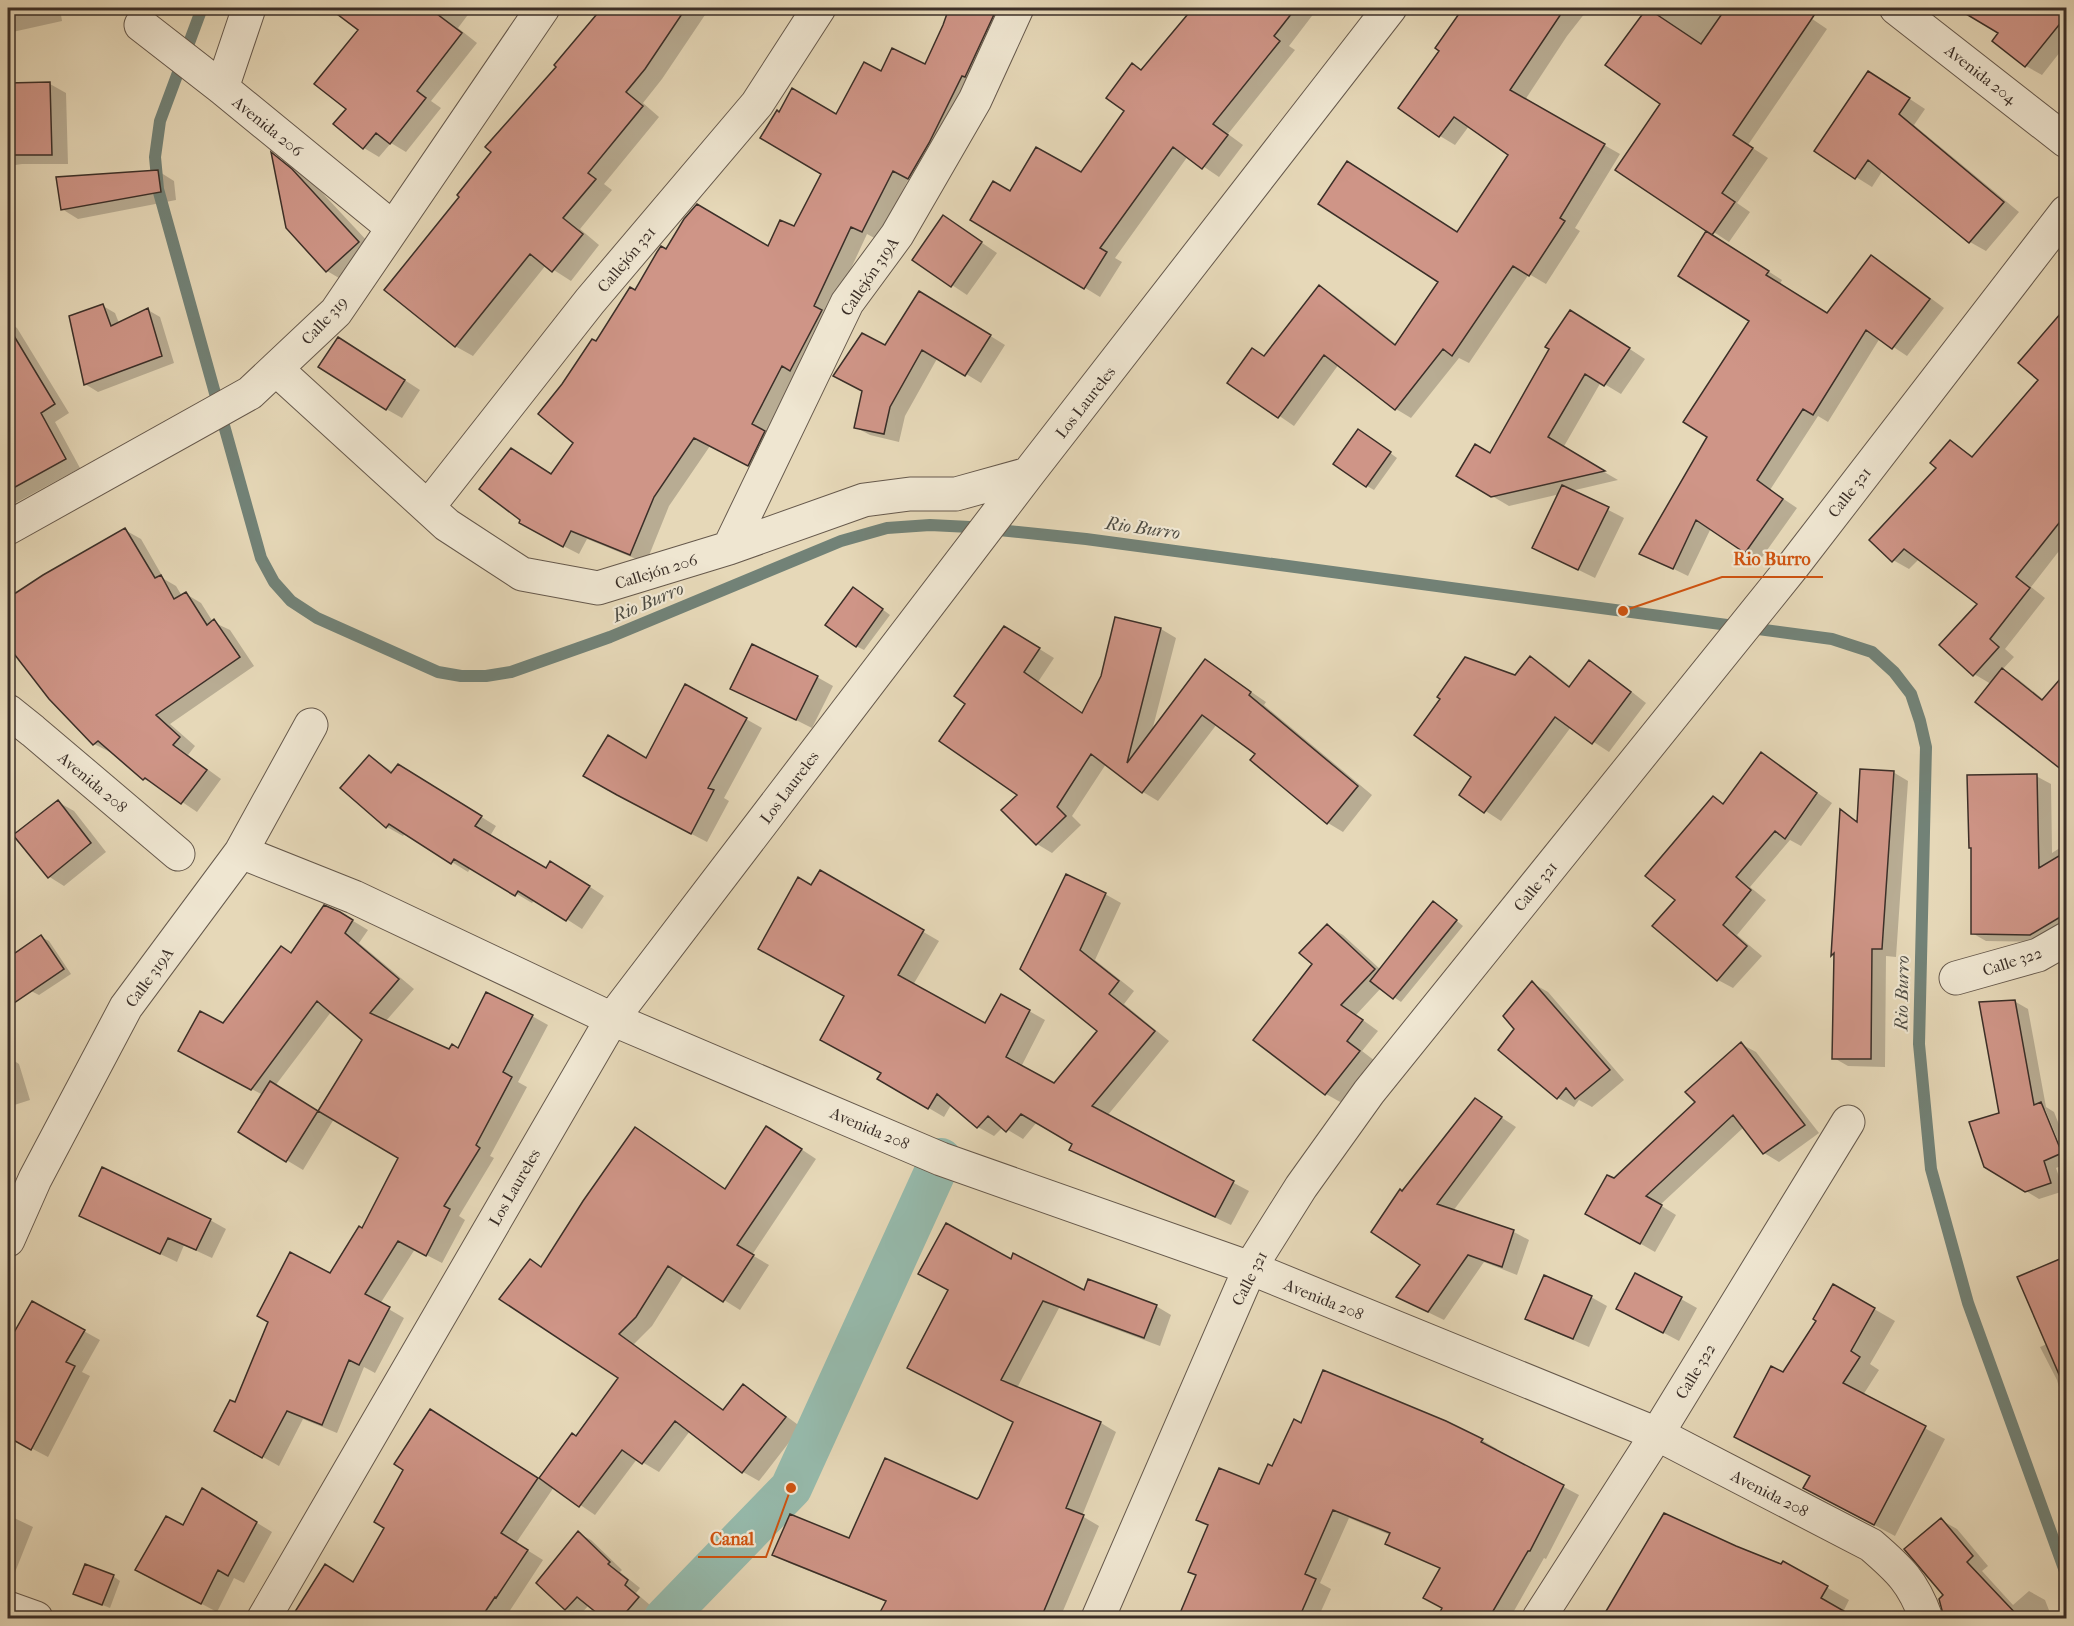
<svg xmlns="http://www.w3.org/2000/svg" width="2074" height="1626" font-family="'IM FELL French Canon',serif">
<style>
.shadow{fill:#0003;fill-rule:evenodd}
.lines{fill:none;stroke-linecap:round;stroke-linejoin:round}
.stream{stroke:#728277;stroke-width:12}
.canal{stroke:#96baac;stroke-width:42}
.building{fill:#cf9587;stroke:#3b2f28;stroke-width:1.5}
.minor-casing{stroke:#66594c;stroke-width:35}
.minor{stroke:#efe6d1;stroke-width:33}
.labels{text-anchor:middle;stroke-width:4.5;stroke-linejoin:round;paint-order:stroke}
.street-label{font-size:16px;fill:#3b2f28;stroke:#efe6d1}
.water-label{font-size:18px;font-style:italic;fill:#4d4b42;stroke:#efe6d1}
.leader{fill:none;stroke:#ce5310;stroke-width:2}
.callout-dot{fill:#ce5310;stroke:#efe6d1;stroke-width:2}
.callout-label{font-size:18px;text-anchor:middle;font-weight:bold;fill:#ce5310;stroke:#efe6d1;stroke-width:4.5;stroke-linejoin:round;paint-order:stroke}
</style>
<rect width="100%" height="100%" fill="#e6d8b8"/>
<filter id="stains"><feTurbulence type="fractalNoise" baseFrequency=".00333" numOctaves="4"/><feColorMatrix values="0 0 0 0 .2 0 0 0 0 .09 0 0 0 0 .02 0 0 0 .5 -.17"/></filter>
<radialGradient id="worn" r=".72"><stop offset=".6" stop-color="#630" stop-opacity="0"/><stop offset="1" stop-color="#630" stop-opacity=".3"/></radialGradient>
<path class="shadow" d="M8,8H60L62,21L8,33Z
M358,8H473L458,28L477,43L431,101L441,108L406,152L391,143L379,157L364,148L348,109L360,29L348,20Z
M604,8H706L709,9L662,79L643,103L659,117L604,184L612,190L580,229L599,245L571,281L546,265L473,356L455,346L461,197L558,67L556,65Z
M948,8H1017L924,186L909,178L878,240L867,234L829,316L764,474L710,446L669,506L646,563L587,539L579,554L536,532L552,475L576,442L596,343L666,251L769,248L794,228L823,173L837,116L882,73L925,66L953,10Z
M1195,8H1318L1289,46L1295,50L1228,134L1243,145L1219,177L1188,156L1115,258L1122,262L1100,297L972,219L1011,193L1081,174L1126,111L1142,71Z
M1465,8H1589L1567,36L1525,100L1620,154L1575,228L1580,231L1546,284L1529,274L1469,363L1459,358L1411,418L1396,409L1339,364L1294,426L1230,382L1265,357L1320,287L1335,296L1397,345L1441,281L1458,233L1510,155L1469,126L1455,145L1440,136L1441,50L1437,48Z
M1648,8H1796L1827,29L1748,145L1768,158L1737,203L1750,212L1729,242L1617,169L1662,104L1607,64Z
M1959,8H2066V48L2064,47L2042,75L2026,66L2000,32Z
M1884,82L1925,109L1914,125L2019,212L1986,251L1970,242L1883,170L1872,187L1856,177Z
M50,84L66,93L68,164H22L8,166V85Z
M273,155L295,168L315,185L382,257L351,285L327,271Z
M158,171L174,181L176,200L78,219L62,209Z
M944,217L997,253L967,295L952,285Z
M1721,241L1782,280L1780,284L1828,314L1872,256L1886,265L1944,308L1907,356L1880,338L1828,422L1818,416L1770,490L1797,508L1760,560L1711,528L1688,576L1641,553L1709,437L1751,321Z
M934,301L1005,345L981,383L938,357L905,416L899,442L870,435L855,427L885,347Z
M2066,305V542L2031,587L2045,598L2005,649L2014,657L2002,670L2018,679L2044,700L2066,770L1991,684L1974,674L1979,604L1919,559L1909,569L1893,560L1951,442L1974,457L2040,380Z
M103,306L115,313L119,323L148,310L160,317L174,363L98,392L85,384Z
M1587,321L1645,359L1621,394L1601,382L1563,448L1618,480L1571,491L1624,518L1595,578L1550,556L1560,494L1509,506L1458,476L1490,455Z
M8,322L17,328L69,413L55,422L80,468L8,507Z
M355,348L420,390L402,418L386,409Z
M1366,435L1397,458L1374,490L1367,486Z
M125,530L141,539L164,579L176,586L182,596L186,594L201,603L213,622L230,630L254,666L170,724L195,746L188,755L221,779L197,812L160,787L144,779L112,751L110,752L94,744L17,656L13,659L8,655V600L44,576Z
M861,593L890,615L864,650L856,646Z
M1116,618L1161,629L1176,638L1152,731L1206,661L1266,702L1264,705L1372,795L1343,832L1328,823L1257,754L1217,724L1158,801L1143,792L1106,764L1072,816L1081,825L1052,853L1037,844L1019,795L1020,637L1054,658L1038,682L1083,714L1102,676Z
M1530,658L1546,667L1571,687L1589,662L1605,671L1646,703L1609,752L1571,727L1501,821L1461,795L1473,777Z
M817,677L833,686L812,728L732,688Z
M746,719L762,728L724,798L729,801L707,842L634,804L646,760Z
M1761,754L1832,803L1801,846L1790,840L1750,887L1766,900L1737,935L1762,956L1733,988L1718,980L1677,900L1714,798L1725,804Z
M370,757L393,772L414,775L496,826L490,836L546,870L567,872L604,896L582,929L535,899L532,903L471,867L468,872L405,833L403,836L387,827Z
M1893,772L1908,781L1896,957L1886,956L1885,1067L1848,1066L1834,1058L1836,957L1833,955L1841,812L1859,822Z
M2036,776L2051,784L2052,853L2066,844V929L2045,942L1986,941L1972,933Z
M58,802L74,811L106,852L64,886L48,876Z
M820,872L939,941L913,985L985,1025L1029,1011L1045,1020L1021,1067L1054,1085L1099,1031L1022,969L1105,894L1121,903L1095,960L1134,991L1124,1004L1169,1041L1107,1116L1249,1191L1231,1225L1087,1158L1071,1149L1074,1143L1037,1122L1023,1139L1003,1127L994,1136L978,1127L951,1105L944,1117L879,1079L883,1073L846,996L812,887Z
M1440,907L1463,926L1401,1002L1381,988L1356,1015L1378,1031L1362,1051L1375,1061L1342,1103L1326,1094L1255,1040L1314,964L1327,926L1343,935L1381,970Z
M340,913L368,930L359,943L414,989L385,1022L450,1051L459,1050L532,1016L548,1025L518,1082L527,1087L490,1156L494,1158L459,1216L465,1220L442,1263L415,1249L380,1304L404,1318L375,1373L364,1367L337,1433L303,1419L279,1466L216,1431L363,1230L400,1158L334,1119L303,1170L240,1132L263,1095L196,1060L224,1025L292,954ZM331,1012L364,1039L317,1112L275,1086Z
M41,937L49,941L71,974L39,995L31,991Z
M1532,983L1548,992L1624,1080L1592,1107L1579,1100L1574,1107L1558,1098L1500,1050L1516,1029Z
M2014,1001L2028,1009L2046,1107L2054,1112L2066,1142V1164L2056,1168L2064,1191L2039,1199L1985,1166L2001,1114ZM2042,1109H2045L2066,1160L2063,1161Z
M1741,1044L1756,1052L1819,1133L1779,1162L1764,1153L1744,1127L1660,1205L1676,1215L1655,1252L1587,1213L1614,1180L1697,1102Z
M8,1057L19,1064L30,1100L8,1107Z
M1475,1100L1516,1127L1453,1211L1514,1232L1529,1240L1517,1275L1484,1262L1444,1320L1413,1305L1422,1265L1403,1193Z
M636,1129L726,1190L783,1137L816,1159L752,1255L769,1265L740,1310L684,1275L652,1326L633,1345L724,1411L743,1386L759,1396L801,1427L759,1481L743,1472L690,1431L659,1472L637,1459L595,1515L554,1487L516,1543L543,1560L505,1618H293L325,1566L354,1583L446,1420L545,1483L621,1378L542,1268Z
M81,1216L210,1220L226,1229L212,1258L184,1245L177,1262Z
M2066,1258V1413L2057,1380L2040,1347L2047,1344Z
M1011,1261L1085,1292L1156,1306L1171,1315L1160,1346L1059,1308L1017,1388L1101,1423L1116,1432L1082,1516L1099,1526L1060,1618H878L887,1602L789,1563L774,1554L850,1540L978,1501L1015,1422L924,1377Z
M1834,1286L1895,1321L1870,1364L1879,1370L1863,1395L1945,1439L1895,1536L1825,1499L1811,1476L1783,1374L1818,1321Z
M1591,1297L1607,1306L1589,1347L1543,1327L1527,1318Z
M1681,1299L1697,1308L1679,1341L1634,1317Z
M33,1303L100,1340L82,1372L90,1376L48,1457L8,1436V1346Z
M1301,1424L1482,1440L1497,1449L1496,1451L1579,1495L1546,1559L1544,1558L1510,1618H1438L1444,1608L1441,1569L1387,1543L1390,1535L1349,1518L1320,1583L1331,1589L1318,1618H1179L1197,1576L1273,1468Z
M218,1499L272,1532L244,1583L234,1578L217,1612L153,1578L183,1527Z
M8,1515L33,1527L8,1590Z
M1665,1515L1736,1548L1782,1566L1784,1563L1849,1600L1843,1612L1854,1618H1604Z
M1941,1520L1957,1529L1988,1566L1982,1571L2013,1605L2029,1591L2045,1600L2052,1618H1950L1945,1613Z
M578,1533L591,1540L622,1570L620,1572L640,1588L636,1593L650,1605L639,1618H606L589,1605L579,1616L566,1609Z
M113,1576L120,1581L110,1608L75,1594Z"/>
<g class="lines">
<path class="stream" d="M202,8L160,121L155,157L158,189L261,558L274,582L291,601L317,618L438,672L461,676H486L511,672L610,637L841,541L887,528L930,525L970,527L1086,539L1832,639L1872,652L1894,672L1911,694L1920,721L1926,747L1919,1044L1931,1169L1968,1303L2066,1574"/>
<path class="canal" d="M665,1618L791,1488L941,1159"/>
</g>
<path class="building" d="M329,8H429L462,33L417,91L426,98L390,144L376,133L363,149L333,124L346,109L314,84L358,30Z
M602,8H686L645,69L626,92L643,106L588,173L596,179L563,218L583,234L552,272L530,254L455,347L384,290L459,197L457,195L491,152L485,147L556,67L554,65Z
M949,8H997L965,77L962,76L929,143L908,179L893,171L862,232L851,227L814,306L822,310L790,371L782,366L752,424L765,431L748,466L694,438L654,497L630,555L571,531L563,547L519,523L520,520L479,489L511,448L551,474L573,443L538,414L562,384L592,339L596,341L630,287L635,290L657,252L661,246L666,249L684,219L697,204L768,246L780,220L794,226L821,174L760,138L777,110L779,112L792,88L836,114L864,62L881,71L892,48L925,64L943,25Z
M1193,8H1296L1274,36L1280,41L1213,124L1228,135L1202,169L1173,147L1100,248L1107,252L1084,289L970,220L993,181L1010,191L1036,147L1081,172L1124,111L1106,98L1132,63L1141,70Z
M1463,8H1565L1510,90L1605,144L1560,218L1565,221L1529,276L1513,266L1452,356L1443,349L1395,410L1324,355L1278,418L1227,383L1252,348L1264,356L1319,285L1395,345L1438,282L1318,204L1347,161L1457,232L1508,155L1454,117L1439,137L1398,108L1439,51L1435,48Z
M1647,8L1701,44L1726,8H1819L1733,135L1753,148L1722,193L1735,202L1712,235L1615,170L1660,104L1605,65Z
M1956,8H2067V15L2025,67L1992,41L1998,33Z
M1868,71L1910,98L1899,114L2004,202L1969,243L1868,160L1855,179L1814,151Z
M50,82L52,155H8V83Z
M271,152L292,169L359,242L326,272L286,228Z
M158,170L161,192L61,210L56,177Z
M943,215L982,242L951,287L912,260Z
M1706,231L1769,271L1766,275L1827,313L1871,255L1930,299L1892,349L1866,330L1813,415L1803,409L1757,480L1783,499L1745,553L1696,520L1673,569L1639,554L1707,437L1683,422L1749,321L1678,276Z
M919,291L991,335L965,376L922,350L890,407L884,434L854,428L862,391L833,376L862,333L885,345Z
M103,304L111,326L148,308L162,356L84,385L69,316Z
M2067,306V513L2016,577L2030,588L1990,639L1999,647L1973,676L1939,645L1977,604L1904,549L1892,562L1869,540L1936,468L1930,463L1950,440L1972,457L2038,380L2018,363Z
M1570,310L1630,348L1604,386L1585,374L1548,437L1605,471L1491,497L1456,476L1475,444L1490,453L1549,349L1545,347Z
M8,326L55,404L41,413L66,459L8,491Z
M338,337L405,380L386,410L318,367Z
M1358,429L1391,452L1366,487L1333,464Z
M1562,485L1609,507L1578,570L1532,548Z
M125,528L155,578L161,575L174,599L186,592L207,625L214,619L240,657L156,715L180,737L173,745L207,770L181,804L145,778L143,780L98,741L93,745L49,699L8,646V598L43,575Z
M853,587L883,609L856,647L825,625Z
M1115,617L1161,628L1127,763L1205,659L1251,692L1249,695L1358,786L1327,824L1250,760L1255,754L1202,715L1142,793L1091,754L1057,807L1066,816L1036,845L1001,810L1017,795L939,741L965,704L954,696L1004,626L1040,648L1024,672L1082,713L1101,676Z
M752,644L818,676L796,720L730,689Z
M1530,656L1569,687L1589,660L1631,692L1592,744L1555,717L1484,813L1459,795L1471,777L1414,735L1440,699L1437,697L1465,657L1515,675Z
M2002,668L2042,700L2067,671V774L1975,702Z
M685,684L747,718L708,788L714,790L691,834L617,795L583,776L608,735L646,758Z
M1761,752L1817,793L1785,839L1775,831L1736,877L1751,890L1723,925L1747,946L1717,981L1652,926L1675,900L1645,876L1713,796L1723,804Z
M369,755L391,773L398,764L482,816L475,826L546,868L550,861L590,886L566,921L518,891L515,896L454,859L451,864L389,824L386,828L340,788Z
M1860,769L1894,771L1882,949H1872L1871,1059H1832L1834,953L1831,956L1840,809L1857,822Z
M2037,774L2039,868L2067,851V913L2030,935L1971,934V848H1969L1967,775Z
M58,800L91,843L48,878L13,835Z
M820,870L924,930L898,975L985,1023L1001,994L1030,1010L1006,1057L1054,1083L1097,1031L1020,969L1066,874L1106,893L1080,950L1119,981L1109,994L1155,1031L1092,1106L1234,1181L1215,1217L1069,1150L1072,1144L1021,1114L1006,1132L988,1116L977,1128L937,1094L928,1109L877,1079L881,1073L820,1040L844,996L758,949L798,877L811,885Z
M1433,901L1457,920L1393,999L1370,981Z
M324,905L340,912L353,920L345,933L399,979L370,1013L449,1049L452,1044L458,1048L486,992L533,1015L503,1072L512,1077L476,1145L480,1148L444,1206L450,1209L426,1256L398,1241L365,1294L390,1307L359,1365L349,1360L322,1425L287,1411L262,1458L214,1431L230,1400L235,1402L268,1322L257,1316L290,1252L330,1273L359,1226L362,1228L398,1158L318,1111L362,1040L317,1001L251,1090L178,1051L200,1011L223,1023L281,946L291,953Z
M1327,924L1375,969L1341,1005L1363,1020L1347,1041L1360,1051L1325,1095L1253,1040L1312,964L1299,953Z
M41,935L64,969L8,1007V958Z
M1532,981L1610,1070L1575,1099L1566,1088L1557,1099L1498,1050L1514,1029L1503,1016Z
M2015,1000L2034,1105L2041,1102L2062,1153L2044,1161L2051,1183L2025,1192L1984,1167L1969,1122L1999,1113L1979,1002Z
M1741,1042L1805,1125L1763,1154L1733,1115L1646,1196L1662,1205L1640,1244L1585,1214L1607,1175L1614,1178L1695,1102L1685,1092Z
M270,1081L318,1111L286,1162L238,1132Z
M1475,1098L1502,1117L1437,1204L1514,1230L1502,1267L1468,1255L1428,1312L1396,1297L1420,1265L1371,1232L1400,1189L1402,1191Z
M766,1126L802,1149L737,1245L754,1255L723,1302L668,1266L636,1317L619,1334L723,1410L743,1384L786,1417L742,1473L675,1421L642,1464L622,1450L579,1507L539,1478L572,1433L576,1436L618,1378L499,1299L530,1259L541,1267L583,1201L635,1127L725,1189Z
M102,1167L211,1219L196,1250L168,1238L160,1254L79,1216Z
M946,1223L1011,1259L1013,1253L1084,1290L1088,1279L1157,1305L1144,1338L1043,1301L1001,1380L1101,1422L1066,1508L1084,1515L1041,1618H877L886,1601L772,1555L790,1514L849,1538L885,1458L977,1499L979,1497L1013,1422L907,1368L948,1290L918,1274Z
M2067,1256V1393L2017,1277Z
M1635,1273L1682,1297L1663,1333L1616,1309Z
M1544,1275L1592,1296L1573,1339L1525,1319Z
M1833,1284L1875,1308L1851,1351L1860,1357L1843,1383L1926,1426L1874,1525L1803,1488L1810,1476L1734,1437L1771,1366L1783,1372L1816,1321L1813,1319Z
M32,1301L85,1330L66,1362L75,1366L31,1450L8,1437V1343Z
M1323,1370L1446,1421L1483,1439L1481,1442L1564,1485L1530,1551H1528L1489,1618H1437L1442,1608L1423,1598L1440,1568L1385,1544L1390,1533L1333,1510L1305,1574L1316,1579L1299,1618H1178L1196,1575L1188,1572L1208,1525L1196,1520L1219,1468L1259,1484L1268,1464L1272,1466L1294,1419L1301,1423Z
M430,1409L538,1478L501,1533L528,1550L496,1598L495,1597L481,1618H291L325,1564L353,1582L384,1528L374,1522L403,1470L394,1464Z
M202,1488L257,1522L228,1576L218,1570L201,1604L135,1570L166,1516L183,1525Z
M1664,1513L1736,1546L1781,1564L1783,1561L1828,1586L1821,1598L1856,1618H1602Z
M1941,1518L1973,1556L1967,1562L2020,1618H1944L1939,1599L1943,1595L1904,1549Z
M578,1531L610,1562L608,1564L628,1580L625,1585L639,1597L621,1618H603L577,1597L565,1610L536,1583Z
M85,1564L114,1575L102,1605L73,1594Z"/>
<g class="lines">
<g class="minor-casing">
<path id="minor" d="M1896,8L2066,141
M141,25L222,88L393,228
M222,88L249,8
M276,369L447,525L522,574L598,588L729,548L864,500L910,494H956L1028,474
M428,507L590,301L757,104L819,8
M8,528L250,393L336,312L543,8
M729,548L847,303L897,235L975,100L1017,8
M8,711L33,731L178,854
M241,852L354,897L612,1019L941,1159L1250,1268L1657,1434L1871,1545C1900,1570 1913,1582 1926,1618
M1956,978L2038,955L2066,939
M8,1240L35,1179L126,1007L241,852L311,725
M8,1608L36,1618
M264,1618L612,1019L1028,474L1390,8
M1098,1618L1250,1268L1301,1187L1369,1092L1793,566L2066,212
M1539,1618L1657,1434L1848,1122"/>
</g>
<use href="#minor" class="minor"/>
</g>
<g class="labels">
<g class="street-label">
<text transform="translate(1981 74) rotate(38)" y="6">Avenida 204</text>
<text transform="translate(268 126) rotate(39)" y="6">Avenida 206</text>
<text transform="translate(626 259) rotate(-50)" y="6">Callejón 321</text>
<text transform="translate(869 276) rotate(-56)" y="6">Callejón 319A</text>
<text transform="translate(324 320) rotate(-47)" y="6">Calle 319</text>
<text transform="translate(1085 402) rotate(-52)" y="6">Los Laureles</text>
<text transform="translate(1849 492) rotate(-52)" y="6">Calle 321</text>
<text transform="translate(656 571) rotate(-17)" y="6">Callejón 206</text>
<text transform="translate(93 782) rotate(40)" y="6">Avenida 208</text>
<text transform="translate(789 787) rotate(-53)" y="6">Los Laureles</text>
<text transform="translate(1535 886) rotate(-51)" y="6">Calle 321</text>
<text transform="translate(2012 961) rotate(-18)" y="6">Calle 322</text>
<text transform="translate(149 977) rotate(-54)" y="6">Calle 319A</text>
<text transform="translate(870 1128) rotate(23)" y="6">Avenida 208</text>
<text transform="translate(514 1187) rotate(-60)" y="6">Los Laureles</text>
<text transform="translate(1249 1278) rotate(-63)" y="6">Calle 321</text>
<text transform="translate(1324 1299) rotate(22)" y="6">Avenida 208</text>
<text transform="translate(1695 1371) rotate(-59)" y="6">Calle 322</text>
<text transform="translate(1770 1493) rotate(27)" y="6">Avenida 208</text>
</g>
<g class="water-label">
<text transform="translate(1143 528) rotate(8)" y="6">Rio Burro</text>
<text transform="translate(648 602) rotate(-23)" y="6">Rio Burro</text>
<text transform="translate(1902 993) rotate(-89)" y="6">Rio Burro</text>
</g>
</g>
<path class="leader" d="M1623 611L1722 577H1823M791 1488L766 1557H698"/>
<g class="callout-dot">
<circle cx="1623" cy="611" r="6"/>
<circle cx="791" cy="1488" r="6"/>
</g>
<g class="callout-label">
<text x="1772" y="565">Rio Burro</text>
<text x="732" y="1545">Canal</text>
</g>
<rect width="2074" height="1626" fill="none" stroke="#e6d8b8" stroke-width="30"/>
<rect x="9" y="9" width="2056" height="1608" fill="none" stroke="#3b2f28" stroke-width="3"/>
<rect x="15" y="15" width="2044" height="1596" fill="none" stroke="#3b2f28" stroke-width="1.5"/>
<rect width="100%" height="100%" filter="url(#stains)"/>
<rect width="100%" height="100%" fill="url(#worn)"/>
</svg>
